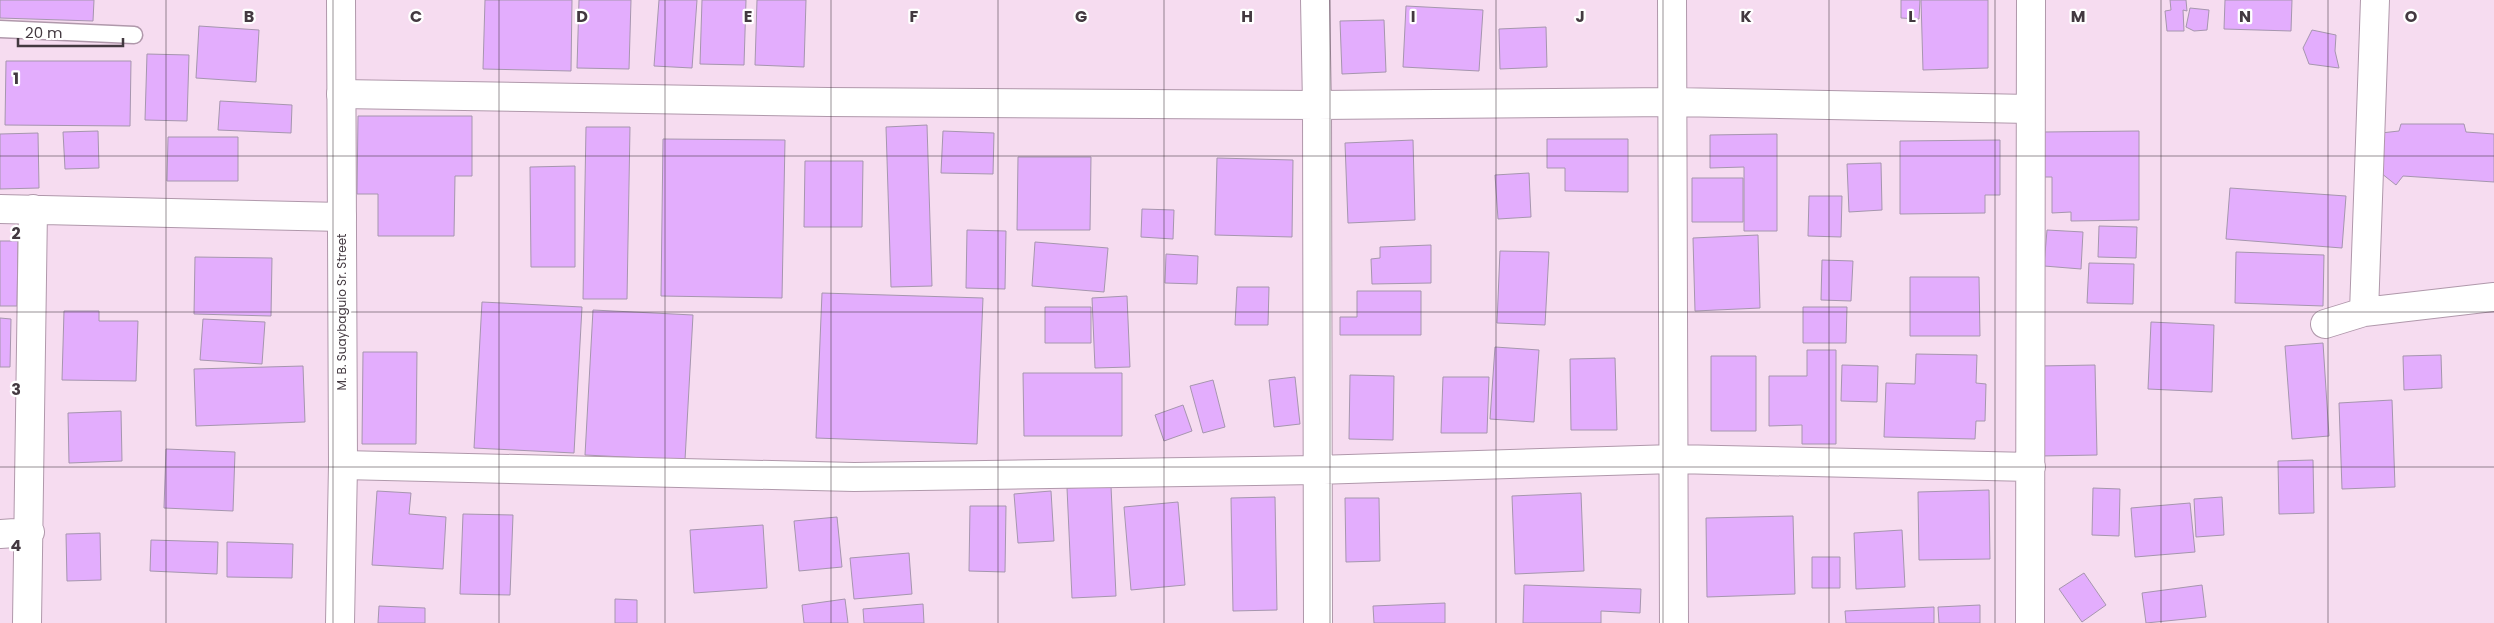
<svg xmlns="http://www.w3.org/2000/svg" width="2494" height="623" font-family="Poppins,sans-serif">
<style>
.building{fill:#e3adfd;stroke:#a696ae}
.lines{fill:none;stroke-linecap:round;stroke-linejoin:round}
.lane-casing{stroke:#b098ab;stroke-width:19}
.street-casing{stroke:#b098ab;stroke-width:30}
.secondary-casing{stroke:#b098ab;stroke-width:30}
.lane{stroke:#fff;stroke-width:16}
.street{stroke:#fff;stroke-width:28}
.secondary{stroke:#fff;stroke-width:28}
.grid{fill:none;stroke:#433940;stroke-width:1;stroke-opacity:0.55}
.labels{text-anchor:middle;stroke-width:4.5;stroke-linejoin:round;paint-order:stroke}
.street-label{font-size:12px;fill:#433940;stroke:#fff}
.grid-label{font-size:16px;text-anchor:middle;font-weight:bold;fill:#433940;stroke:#fff;stroke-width:4.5;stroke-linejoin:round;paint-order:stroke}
</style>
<rect width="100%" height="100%" fill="#f6dcf0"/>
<path class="building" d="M0,0H94L93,21L0,18Z
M485,0H572L571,71L483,69Z
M579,0H631L629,69L577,68Z
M659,0H697L692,68L654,66Z
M702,0H746L744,65L700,64Z
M757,0H806L804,67L755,65Z
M1901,0H1920L1919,19L1901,18Z
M1921,0H1988V68L1923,70Z
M2170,0H2186L2187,11L2183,10L2184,31H2167L2165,11L2171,10Z
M2225,0H2292L2291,31L2224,29Z
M1406,6L1483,10L1479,71L1403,67Z
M2190,8L2209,10L2207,30L2194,31L2186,27Z
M1384,20L1386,72L1342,74L1340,21Z
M199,26L259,30L256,82L196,78Z
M1546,27L1547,67L1500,69L1499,29Z
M2312,30L2336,35L2335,51L2339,68L2309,64L2303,48Z
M147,54L189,55L187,121L145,120Z
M6,61H131L130,126L5,125Z
M220,101L292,105L291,133L218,130Z
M358,116H472V176H455L454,236H378V194H357Z
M2401,124H2464L2466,132L2494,134V182L2403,176L2396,185L2376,169L2381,133L2399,131Z
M927,125L932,286L891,287L886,127Z
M586,127H630L627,299H583Z
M98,131L99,168L65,169L63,132Z
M943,131L994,133L993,174L941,173Z
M2139,131V220L2071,221V212L2052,213V177H2044V132Z
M38,133L39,188L0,189V134Z
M1777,134V231H1744V167L1710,168V135Z
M168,137H238V181H167Z
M663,139L785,140L782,298L661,296Z
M1547,139H1628V192L1565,191V168H1547Z
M1413,140L1415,220L1348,223L1345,143Z
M2000,140V195H1985V213L1900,214V141Z
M1018,157H1091L1090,230H1017Z
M1217,158L1293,160L1292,237L1215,235Z
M805,161H863L862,227H804Z
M1881,163L1882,210L1849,212L1847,164Z
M575,166V267H531L530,167Z
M1529,173L1531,217L1498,219L1495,175Z
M1692,178H1743V222H1692Z
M2230,188L2346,196L2342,248L2226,239Z
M1809,196H1842L1841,237L1808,236Z
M1142,209L1174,210L1173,239L1141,237Z
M2099,226L2137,227L2136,258L2098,257Z
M967,230L1006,231L1005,289L966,288Z
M2047,230L2083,232L2081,269L2044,266Z
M1758,235L1760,308L1695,311L1693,238Z
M0,241H18L17,306H0Z
M1035,242L1108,248L1104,292L1032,286Z
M1431,245V283L1372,284L1371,259L1380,258V247Z
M1500,251L1549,252L1545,325L1497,323Z
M2236,252L2324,255L2323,306L2235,303Z
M1166,254L1198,256L1197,284L1165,283Z
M195,257L272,258L271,316L194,314Z
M1822,260L1853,261L1851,301L1821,300Z
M2089,263L2134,264L2133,304L2087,303Z
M1910,277H1979L1980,336H1910Z
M1237,287H1269L1268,325H1235Z
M1357,291H1421V335H1340V317H1357Z
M822,293L983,298L977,444L816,438Z
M1127,296L1130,367L1095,368L1092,298Z
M482,302L582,307L574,453L474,448Z
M1045,307H1091V343H1045Z
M1803,307H1847L1846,343H1803Z
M593,310L693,315L685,460L585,455Z
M64,311H99V321H138L136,381L62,380Z
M0,318L11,319L10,367H0Z
M203,319L265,322L262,364L200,360Z
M2151,322L2214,325L2212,392L2148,389Z
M2323,343L2329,436L2292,439L2285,346Z
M1495,347L1539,350L1534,422L1490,419Z
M1807,350H1836V444H1802V425L1769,426V376H1807Z
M363,352H417L416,444H362Z
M1916,354L1977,355L1976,383L1986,384L1985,421H1976L1975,439L1884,437L1886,383L1915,384Z
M2441,355L2442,388L2404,390L2403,356Z
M1711,356H1756V431H1711Z
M1615,358L1617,430H1571L1570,359Z
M1842,365L1878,366L1877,402L1841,401Z
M2095,365L2097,455L2040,456L2039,366Z
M303,366L305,422L196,426L194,369Z
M1023,373H1122V436H1024Z
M1350,375L1394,376L1393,440L1349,439Z
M1295,377L1300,424L1274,427L1269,380Z
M1443,377H1489L1487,433H1441Z
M1213,380L1225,427L1203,433L1190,386Z
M2392,400L2395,487L2342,489L2339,403Z
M1183,405L1192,431L1164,441L1155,415Z
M121,411L122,461L69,463L68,413Z
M166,449L235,452L233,511L164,508Z
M2313,460L2314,513L2279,514L2278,461Z
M1111,486L1116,596L1072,598L1067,488Z
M2093,488L2120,489L2119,536L2092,535Z
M1989,490L1990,559L1919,560L1918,492Z
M377,491L411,493L409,514L446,517L443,569L372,565Z
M1051,491L1054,541L1018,543L1014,494Z
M1581,493L1584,571L1515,574L1512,496Z
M1275,497L1277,610L1233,611L1231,498Z
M2222,497L2224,535L2196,537L2194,499Z
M1345,498H1379L1380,561L1346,562Z
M1178,502L1185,585L1131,590L1124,507Z
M2190,503L2195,552L2135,557L2131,508Z
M970,506H1006L1005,572L969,571Z
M463,514L513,515L510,595L460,594Z
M1793,516L1795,594L1707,597L1706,518Z
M837,517L842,567L799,571L794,521Z
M763,525L767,588L694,593L690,530Z
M1902,530L1905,587L1856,589L1854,533Z
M100,533L101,580L67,581L66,534Z
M151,540L218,542L217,574L150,571Z
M227,542L293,544L292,578L227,577Z
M909,553L912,594L854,599L850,558Z
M1812,557H1840V588H1812Z
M2084,573L2106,605L2082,622L2059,589Z
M1524,585L1641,589L1640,613L1601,611V623H1523Z
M2202,585L2206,617L2146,623L2142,593Z
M615,599L637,600V623H615Z
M845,599L848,623H804L802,605Z
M1445,603V623H1374L1373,606Z
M923,604L924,623H864L863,609Z
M1980,605V623H1939L1938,607Z
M379,606L425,608V623H378Z
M1934,607V623H1846L1845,611Z"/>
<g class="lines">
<g class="lane-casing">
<path id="lane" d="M0,29L134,35"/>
</g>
<g class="street-casing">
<path id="street" d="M1315,0L1317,105L1318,623
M1672,0L1674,623
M341,94L828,102L1317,105L1673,102L2030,109
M0,209L342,217
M2364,312L2494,297
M2325,324L2364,312L2375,0
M343,465L854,477L1316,470L1674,459L2031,467
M0,534L30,532
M27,623L33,209
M2030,623L2031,0"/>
</g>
<g class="secondary-casing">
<path id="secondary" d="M340,623L343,465L341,0"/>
</g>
<use href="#lane" class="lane"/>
<use href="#street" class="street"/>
<use href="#secondary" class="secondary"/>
</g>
<path class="grid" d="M166,0V623M333,0V623M499,0V623M665,0V623M831,0V623M998,0V623M1164,0V623M1330,0V623M1496,0V623M1663,0V623M1829,0V623M1995,0V623M2161,0V623M2328,0V623M0,156H2494M0,312H2494M0,467H2494"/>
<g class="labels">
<g class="street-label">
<text transform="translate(342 312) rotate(-90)" y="4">M. B. Suaybaguio Sr. Street</text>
</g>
</g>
<g class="grid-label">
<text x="249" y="22">B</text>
<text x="416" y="22">C</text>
<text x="582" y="22">D</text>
<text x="748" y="22">E</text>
<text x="914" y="22">F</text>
<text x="1081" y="22">G</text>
<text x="1247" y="22">H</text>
<text x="1413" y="22">I</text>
<text x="1580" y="22">J</text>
<text x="1746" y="22">K</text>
<text x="1912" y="22">L</text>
<text x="2078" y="22">M</text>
<text x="2245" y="22">N</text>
<text x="2411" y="22">O</text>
<text x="16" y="84">1</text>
<text x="16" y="239">2</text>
<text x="16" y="395">3</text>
<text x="16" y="551">4</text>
</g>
<path d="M18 38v8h105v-8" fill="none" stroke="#433940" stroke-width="2.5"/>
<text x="25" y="38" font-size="15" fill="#433940" stroke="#ffffff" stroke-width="4" paint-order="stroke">20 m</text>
</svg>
